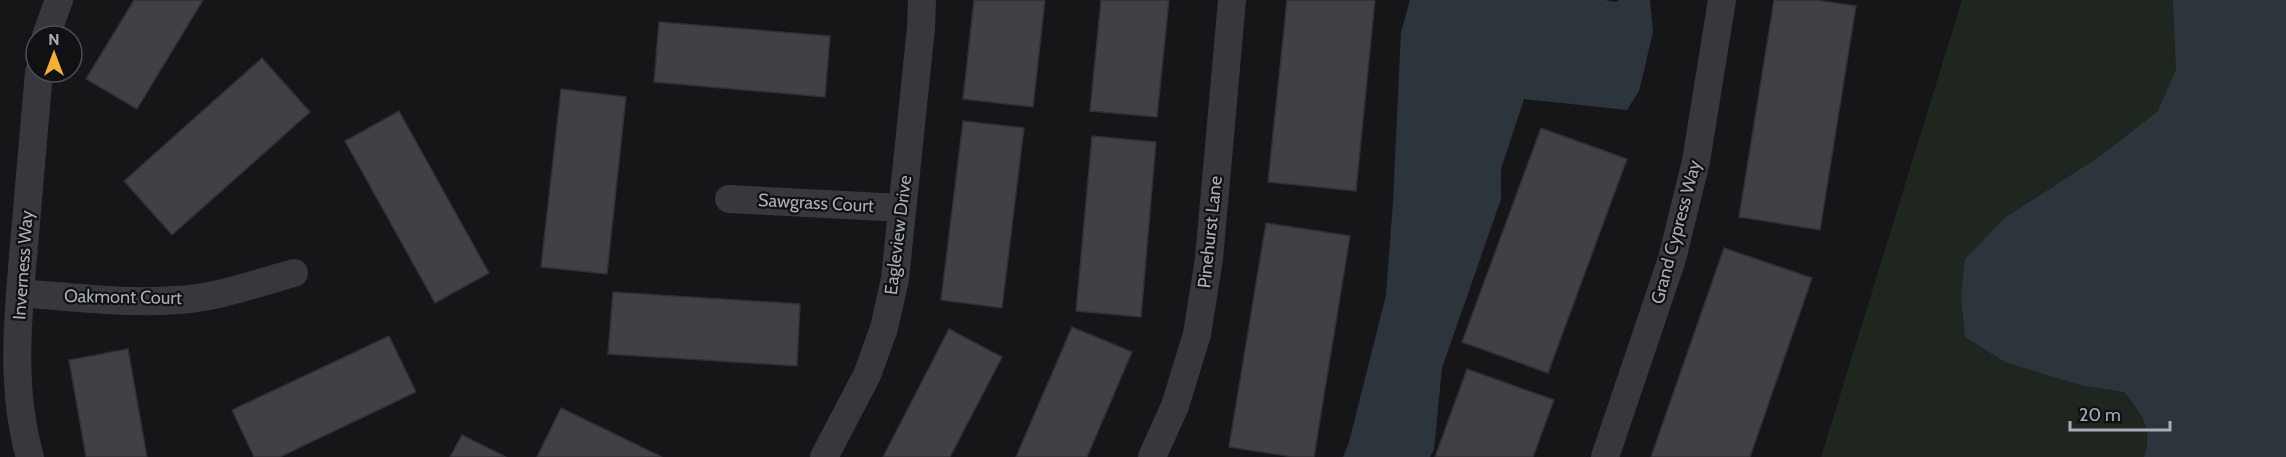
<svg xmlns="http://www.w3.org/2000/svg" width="2286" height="457" font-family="Cabin,sans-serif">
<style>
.green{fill:#1e261f}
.water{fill:#2c353c}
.building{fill:#404145;stroke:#303034;stroke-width:1.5}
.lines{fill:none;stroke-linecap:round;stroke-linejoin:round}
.minor{stroke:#37383d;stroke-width:28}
.labels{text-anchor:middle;stroke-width:4.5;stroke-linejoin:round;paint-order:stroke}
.street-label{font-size:18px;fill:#a8adb8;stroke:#111113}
</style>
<rect width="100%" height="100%" fill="#161618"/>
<path class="green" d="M1962,0H2286V457H1821Z"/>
<path class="water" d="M1410,0H1605L1616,2L1619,0H1650L1653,32L1639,91L1627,110L1524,99L1501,169V199L1442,368L1434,450L1430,457H1343L1349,442L1386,295L1393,202L1401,32Z
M2173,0H2286V457H2144C2154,428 2141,413 2124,392L2080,385L2005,362L1965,337L1961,296L1965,259L2005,218L2102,155L2158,111L2176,70Z"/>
<path class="building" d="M134,0H203L137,109L86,79Z
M974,0H1045L1033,107L963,99Z
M1101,0H1169L1157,117L1090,111Z
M1287,0H1375L1356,191L1268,182Z
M1774,0H1816L1856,6L1820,230L1739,217Z
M659,22L830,36L825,97L654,82Z
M262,58L310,112L172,235L124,181Z
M561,89L626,97L607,274L541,267Z
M399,111L489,273L435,303L345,141Z
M963,121L1024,128L1002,308L941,300Z
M1541,128L1627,159L1548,373L1462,342Z
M1092,136L1156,142L1141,317L1076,311Z
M1266,223L1350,236L1314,457H1293L1229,447Z
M1724,248L1812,278L1750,457H1651Z
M613,292L800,304L797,366L608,354Z
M1072,327L1132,352L1087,457H1016Z
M949,329L1002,357L950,457H883Z
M389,336L416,392L280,457H254L232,410Z
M128,349L147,457H86L69,360Z
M1467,369L1554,400L1533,457H1435Z
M561,408L662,457H537Z
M462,435L506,457H450Z"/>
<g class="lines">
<path class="minor" d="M46,36L59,0
M729,199L902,208
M20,293C72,297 125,304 177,300C217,298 257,283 294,273
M30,457C10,387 18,316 24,245C29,187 34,130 39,72
M824,457L867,375L884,328L895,279L921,28L922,0
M1152,457L1175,406L1197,334L1209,259L1232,0
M1605,457L1672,259L1696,161L1722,0"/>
</g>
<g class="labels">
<g class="street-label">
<text transform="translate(816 203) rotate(3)" y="6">Sawgrass Court</text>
<text transform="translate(1210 232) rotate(-84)" y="6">Pinehurst Lane</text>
<text transform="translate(1676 232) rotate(-75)" y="6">Grand Cypress Way</text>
<text transform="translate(898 235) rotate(-83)" y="6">Eagleview Drive</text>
<text transform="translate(23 265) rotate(-86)" y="6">Inverness Way</text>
<text transform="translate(123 297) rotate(1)" y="6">Oakmont Court</text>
</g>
</g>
<g transform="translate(54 54)"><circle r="28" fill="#111113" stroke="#4d4f55" stroke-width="1.5"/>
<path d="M0-4.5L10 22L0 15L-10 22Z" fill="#f2b134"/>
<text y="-9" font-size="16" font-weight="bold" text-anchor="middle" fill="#a8adb8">N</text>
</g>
<path d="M2070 421v9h100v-9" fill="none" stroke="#a8adb8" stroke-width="3"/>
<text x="2079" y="421" font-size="18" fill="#a8adb8" stroke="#111113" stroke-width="4.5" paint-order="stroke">20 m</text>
</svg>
